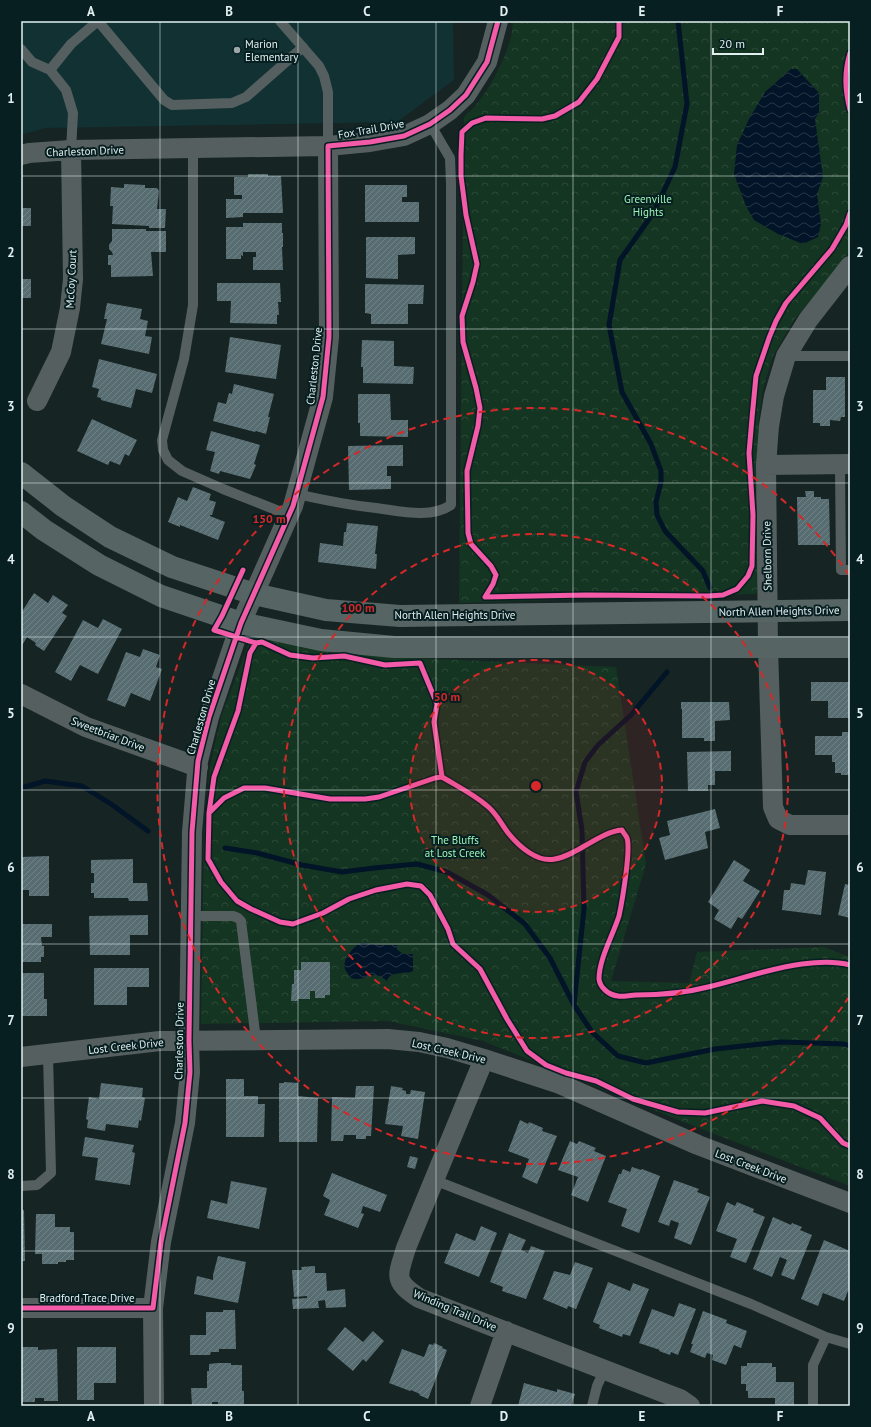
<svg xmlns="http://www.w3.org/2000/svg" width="871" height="1427" font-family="'PT Sans',sans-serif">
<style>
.built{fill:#113133}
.forest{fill:url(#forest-crowns)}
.water{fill:url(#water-waves)}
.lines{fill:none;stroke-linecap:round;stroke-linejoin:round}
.stream{stroke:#021427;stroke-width:5}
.building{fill:url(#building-hatch)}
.lane{stroke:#555f5f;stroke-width:10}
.street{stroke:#555f5f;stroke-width:20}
.secondary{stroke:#566463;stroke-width:22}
.cycleway-casing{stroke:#071f20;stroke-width:8}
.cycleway{stroke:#f35aa7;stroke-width:5}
.grid{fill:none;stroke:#e1eff0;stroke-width:1;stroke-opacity:0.55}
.ring{fill:none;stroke:#d62828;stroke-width:2;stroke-dasharray:7 5}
.poi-dot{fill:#9aa8a9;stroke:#071f20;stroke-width:1.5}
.labels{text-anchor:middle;stroke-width:4;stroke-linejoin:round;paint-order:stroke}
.poi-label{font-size:11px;fill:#e1eff0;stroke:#071f20;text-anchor:start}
.street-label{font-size:11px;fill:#e1eff0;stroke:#071f20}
.park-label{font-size:11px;fill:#9bf3b5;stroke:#071f20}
.centre{fill:#d62828;stroke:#071f20;stroke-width:2}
.ring-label{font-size:12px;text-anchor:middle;font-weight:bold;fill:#d62828;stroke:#071f20;stroke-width:4;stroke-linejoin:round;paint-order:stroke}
.neatline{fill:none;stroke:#e1eff0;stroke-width:1.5}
.grid-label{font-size:13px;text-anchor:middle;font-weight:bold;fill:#e1eff0}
</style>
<defs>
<pattern id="forest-crowns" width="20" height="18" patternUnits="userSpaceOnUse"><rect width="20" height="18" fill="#143521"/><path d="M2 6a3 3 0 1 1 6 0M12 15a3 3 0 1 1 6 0" fill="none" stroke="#2b4937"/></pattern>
<pattern id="water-waves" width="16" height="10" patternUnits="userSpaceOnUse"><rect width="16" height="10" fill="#021427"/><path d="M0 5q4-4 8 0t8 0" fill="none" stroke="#273647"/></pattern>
<pattern id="building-hatch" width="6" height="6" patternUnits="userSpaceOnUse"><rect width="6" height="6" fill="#576d72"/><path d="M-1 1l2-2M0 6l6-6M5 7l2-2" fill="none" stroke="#6f8286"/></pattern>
</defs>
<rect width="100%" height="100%" fill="#172424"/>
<path class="built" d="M21,21H453L454,80L397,122L45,128L21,135Z"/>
<path class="forest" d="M513,21H850V250L833,274L794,320L773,356L763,389L759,418V582L756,594L459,603L464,117C469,112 475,107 479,101C494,82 513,45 513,21Z
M251,637L321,650L394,657L616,667L646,864L611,981L689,983L697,952L824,947L850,957V1186L699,1128L483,1041L388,1021L201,1024L204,832L210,767L221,717Z"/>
<path class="water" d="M791,69H797L819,93V113L815,119L823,177L817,194L821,224L818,237L803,244L778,234L754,220L746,206L734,174L737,145L749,119L765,92Z
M361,943H366L379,945H397V949C401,954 406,955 412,954L413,955V971C404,975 391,970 387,981C369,967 368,983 351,978C349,975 346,972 345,969C342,960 353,946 361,943Z"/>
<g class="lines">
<path class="stream" d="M678,21L687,104L675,167L654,212L620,260L609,325L622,392L651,444L661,471V482L656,502L657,515L665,531L703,571L710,588
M21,788L45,781L82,786L111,804L148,831
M225,848L257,853L302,865L342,872L374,868L417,864L447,872L488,895L525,924L550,958L574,1005L592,1032L618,1056L646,1063L715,1049L781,1042L844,1044L850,1046
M574,1004L584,909L582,830L576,792L585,762L598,745L631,715L667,672"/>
</g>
<path class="building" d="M248,174H268V176H281L283,213H243V217L226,218V199H242V195H234V177H248Z
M124,184L145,185V188H157L159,191L157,209H166L165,228H149V226L112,224L113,206H110L111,187L124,188Z
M365,185H407V197H402V202H419V222H365Z
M21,208H31V226H21Z
M243,223H282V233H283V247H282L283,270H253V257H256V252H243V256L241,255V259H226V227H243Z
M112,229H146V231H166V252H151L153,276L111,277V265H108V255H113L112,252L109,249V245L112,241Z
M366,237H415V254L398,255V279L366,278Z
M21,279H31V298H21Z
M217,283H280L281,302H278L279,315H277V324L230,323L231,301H217Z
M365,284L424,285L423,304H408V324H371V314L365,313Z
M107,303L142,309L140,319L148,321L145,336L152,337L149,354L101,344L107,319H104Z
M230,337L281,345L276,379L225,372Z
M362,340L394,341V366L414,367L413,384L363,383V367H361Z
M99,359L157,374L152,393L136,389L131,408L101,400V398L97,397L99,389L92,387Z
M826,377H845V417H841L840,421L830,420V426H820V423H813V390H826Z
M234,384L274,394L268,417H270L266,434L256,431L255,432L213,421L218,402L226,404L229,393L232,394Z
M358,394H390L391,420H408V437L360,436V423H358Z
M92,419L137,440L129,456L125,454L120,465L110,461L108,465L77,451Z
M211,431L260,445L254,464L256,465L250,479L220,471L219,474L210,471L215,452L206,450Z
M403,445V466H387V476H391V489L349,490L348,446Z
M193,487L211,494L209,500L216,502L212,515H210V516L225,522L218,540L180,525V527L168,522L178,497L187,501Z
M805,491H814V497H821V499H829L830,545H798L797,497H806Z
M347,523L378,526L375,554H377L376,569L318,562L320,543L343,546L344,532H346Z
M34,593L48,603L53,595L68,605L62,613L67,616L44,651L35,645L36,643L27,637L21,647V613Z
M103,619L122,629L98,674L80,665L71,681L55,672L83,620L98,628Z
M143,649L160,655L156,667L162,669L150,701L131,693L125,707L107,700L126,652L140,657Z
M811,682H850V718H828V701H811Z
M681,702H729L730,720L715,721V741H704V738H682V709H681Z
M842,732H850V775H841V773H835V762H832V755H815V736H842Z
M731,751V771H715V785H708V791H688L687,752Z
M715,809L720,828L705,832L708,848L665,860L659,838L670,835L667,821Z
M49,856V896H29V890H22L21,857Z
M133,859V883H147L148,901H129L128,898H94V893H91V883H94V873H91V860Z
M734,860L750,870L743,881L760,891L742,919L738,917L731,929L714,919L719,910L708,902Z
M808,870L826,872L821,915L782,910L784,890H790L791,883L805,885Z
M845,884L850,885V918L838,915Z
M148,915V935H130V955H90L89,916Z
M21,924H52V937H41L42,946H44V957H41V962H21Z
M301,962H330V995H325V998H315V991H310V999H298V1001H291L292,984H294V970H301Z
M94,968H149V987H127V1005H94Z
M21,973H44V999H47V1016H21Z
M226,1079H244V1096H258V1104H265L264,1137H226Z
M284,1082L298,1083V1096L318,1098L317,1142H279V1083H284Z
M101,1083L143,1088L142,1097L145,1098L141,1121L139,1120L138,1128L106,1124L105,1131L87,1128L88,1120L86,1119L89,1097L99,1099Z
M356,1086H374L371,1136H366V1139H356V1135H344L343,1141H331L332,1097L355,1098Z
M391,1086L403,1088L402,1090L406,1091V1094H410L411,1090L425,1092L418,1139L401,1136L403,1126L385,1124Z
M520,1120L528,1124L529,1122L543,1128L542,1131L557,1136L537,1184L522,1177L529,1159L508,1151Z
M85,1137L134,1145L132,1152L135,1153L130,1185L95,1180L98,1158L82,1156Z
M570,1141L577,1144L579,1141L596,1148L594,1151L606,1156L588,1202L571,1195L578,1177L558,1170Z
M410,1156L418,1158L415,1169L407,1167Z
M632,1167L641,1170L642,1169L660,1176L639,1233L621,1226L627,1209L608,1202L619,1174H621L623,1169L630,1172Z
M332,1173L387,1195L380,1212L363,1206L361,1213L364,1214L358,1228L324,1215L330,1200L323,1196Z
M674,1180L699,1189L697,1192L710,1197L691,1245L674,1238L679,1223L671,1220L669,1226L658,1222Z
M231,1181L267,1188L259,1229L207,1218L211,1200L227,1204Z
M727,1202L735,1206L737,1202L754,1209L753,1212L765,1217L746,1263L730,1257L737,1239L716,1231Z
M21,1210H24L25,1261H21Z
M36,1214H55V1227H70V1232H74V1260H66V1262H58V1264H42V1254H35Z
M773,1217L791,1225L792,1223L802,1227L800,1230L812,1235L794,1280L781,1275L787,1260L780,1257L772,1277L753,1269Z
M481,1226L497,1233L479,1277L444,1263L456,1233L475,1241Z
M509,1233L526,1240L521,1250L528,1253L531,1246L545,1251L526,1299L502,1291L503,1287L490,1282Z
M824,1240L850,1251V1286L844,1301L823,1293L818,1306L801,1299Z
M218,1256L246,1262L238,1303L194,1294L197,1276L213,1280V1275Z
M575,1262L593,1268L576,1309L568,1306L567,1309L543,1299L554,1271L570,1275Z
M315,1266V1273H326L327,1291L345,1289L346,1307L326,1308L325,1300L318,1301L319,1308L293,1309L292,1299L307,1298V1296L294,1297L292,1270H302L301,1267Z
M608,1282L630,1291L633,1283L649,1289L630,1336L623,1334L622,1337L599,1328L600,1325L593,1322Z
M679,1303L696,1309L678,1355L671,1352L670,1355L659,1351L660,1350L639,1343L652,1309L674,1317Z
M223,1310H235L236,1349H219V1352H211L210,1355H190V1335H206V1312H223Z
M703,1311L727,1320L726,1323L747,1331L741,1348L734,1345L726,1365L712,1360L713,1355L707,1353L705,1358L690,1352L693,1344H691Z
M345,1327L363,1342L373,1331L384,1341L366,1362L363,1359L353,1371L327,1349Z
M434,1343L443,1347L442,1348L447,1350L428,1399L419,1395L420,1394L411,1390L410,1391L389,1383L402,1349L424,1357L429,1344L433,1345Z
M21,1347H38V1350L57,1349L58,1401H44V1398H35V1402H21Z
M77,1347H116V1383H94V1400H77Z
M218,1363H231V1365H242V1391H244V1404H218V1402H212V1406H192L191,1388H207V1371H209V1364Z
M747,1363H772V1367H776V1382H794V1406H775V1398H748V1391H746V1384H741V1366H747Z
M524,1383L557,1392V1389L575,1394L571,1406H518Z"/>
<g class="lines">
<path class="lane" d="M98,21L164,100L172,105L232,103L246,97L303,47
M280,21L319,66L324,76L328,92V146
M21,49L32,62L50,70
M193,149V305L184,359L162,440L163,450L168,460L182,471L223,489L289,515
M71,150L73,113L66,90L50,70L71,44L98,21
M786,356H850
M840,465L841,570H850
M297,494C323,500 349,505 376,508C400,511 430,519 451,505V184L450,158L430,124
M191,916H233L238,918L241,921L256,1040
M434,1180L751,1304L826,1337
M21,1186L37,1185L51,1173L48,1055
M592,1406L597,1386L605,1369
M813,1406V1365L826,1337L850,1344"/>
<path class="street" d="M21,155L29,153L71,150L328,146L370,142L404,136L430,124L450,110L466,95L487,62L498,21
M850,266L808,320L786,356L774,396L769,426L766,465L768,647L773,807L778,819L790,825H850
M37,401L61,352L70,308L73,279L71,150
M766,465L850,464
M21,694L86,727L198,767
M21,1057L160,1041L388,1039L419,1042L447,1048L484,1059L560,1084L698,1145L850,1203
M484,1059L406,1248C398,1276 392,1280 419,1298L680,1399L690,1406
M21,1308H153
M154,1406L153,1308L161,1242L185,1123L190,1072L189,1041L192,832L198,761L209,717L241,623L293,506L323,397L329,337L328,146
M480,1406L506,1331"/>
<path class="secondary" d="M21,473L63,506L110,537L172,567L254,594L326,610L400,616L850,610
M21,512L44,530L99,565L161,596L241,623L321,640L394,647H850"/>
<g class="cycleway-casing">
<path id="cycleway" d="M619,21V37L597,79L579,102L555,116L542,119L486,118L472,123L462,132L461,155V176L466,215L477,264L473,282L462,316L463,342L476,388L480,408L478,426L467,471L468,533L471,544L491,566L496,575L493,584L485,597L586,595L708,596L723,595L737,589L748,576L752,566L753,515L749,453L752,418L756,376L769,338L776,321L786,303L832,249L846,225L850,213
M850,53C844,73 845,90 850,110
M243,570L222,616L214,630L256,643
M442,777L434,722L437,704L420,663L385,665L344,656L313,658L290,655L262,642L256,643L250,653L238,711L214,777L209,813L208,859L221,882L237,901L251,909L280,922L293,924L323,913L349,899L376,890L407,884L421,886L430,895L448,929L453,944L480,969L507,1019L527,1051L546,1065L566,1073L596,1081L633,1099L678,1112L705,1113L762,1101L794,1106L820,1118L843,1143L850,1146
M209,813L224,798L244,788H265L330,799H365L379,797L435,778L442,777C457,786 473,794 486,805C496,812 501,824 509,834C519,846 537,863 555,859C578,855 599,832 622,830C623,833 626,835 627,838C631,850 622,902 619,916C613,935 599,959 599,979C600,988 609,995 618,996C623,997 630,995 636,995C660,995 685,993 708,987C739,980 770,968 802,964C817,962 835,961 850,965
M21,1308H153L161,1242L185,1123L190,1072L189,1041L192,832L198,761L209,717L241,623L293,506L323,397L329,337L328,146L370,142L404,136L430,124L450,110L466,95L487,62L498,21"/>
</g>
<use href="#cycleway" class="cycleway"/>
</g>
<path class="grid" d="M160,21V1406M298,21V1406M436,21V1406M573,21V1406M711,21V1406M21,176H850M21,329H850M21,483H850M21,637H850M21,790H850M21,944H850M21,1098H850M21,1251H850"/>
<circle cx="536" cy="786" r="126" fill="#d62828" fill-opacity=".12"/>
<g class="ring">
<circle cx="536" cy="786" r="126"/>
<circle cx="536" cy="786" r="252"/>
<path d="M849 997A378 378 0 1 1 849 575"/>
</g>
<circle class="poi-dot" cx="237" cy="50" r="4"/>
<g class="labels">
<g class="poi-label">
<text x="245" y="48">Marion<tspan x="245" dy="13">Elementary</tspan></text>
</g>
<g class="street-label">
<text transform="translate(371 129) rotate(-10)" y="4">Fox Trail Drive</text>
<text transform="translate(85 151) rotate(-2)" y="4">Charleston Drive</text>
<text transform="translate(71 279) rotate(-87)" y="4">McCoy Court</text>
<text transform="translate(314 366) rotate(-84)" y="4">Charleston Drive</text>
<text transform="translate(767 556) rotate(-91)" y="4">Shelborn Drive</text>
<text transform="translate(779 611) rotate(-1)" y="4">North Allen Heights Drive</text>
<text x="455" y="619">North Allen Heights Drive</text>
<text transform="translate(201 717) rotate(-74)" y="4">Charleston Drive</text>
<text transform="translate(108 734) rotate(21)" y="4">Sweetbriar Drive</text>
<text transform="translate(179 1041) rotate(-89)" y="4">Charleston Drive</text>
<text transform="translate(126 1046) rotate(-6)" y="4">Lost Creek Drive</text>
<text transform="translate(449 1051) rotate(13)" y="4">Lost Creek Drive</text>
<text transform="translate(751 1166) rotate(21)" y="4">Lost Creek Drive</text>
<text x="87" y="1302">Bradford Trace Drive</text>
<text transform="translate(455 1310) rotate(23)" y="4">Winding Trail Drive</text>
</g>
<g class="park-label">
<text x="648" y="203">Greenville<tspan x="648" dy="13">Hights</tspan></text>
<text x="455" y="844">The Bluffs<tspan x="455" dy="13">at Lost Creek</tspan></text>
</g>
</g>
<circle cx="536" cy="786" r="6" class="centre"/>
<g class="ring-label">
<text x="269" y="523">150 m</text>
<text x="358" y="612">100 m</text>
<text x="447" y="701">50 m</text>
</g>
<rect width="871" height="1427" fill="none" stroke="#071f20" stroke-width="44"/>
<path d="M713 48v6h50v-6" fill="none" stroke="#e1eff0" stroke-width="2"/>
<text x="719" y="48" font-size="12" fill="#e1eff0" stroke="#071f20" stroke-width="3" paint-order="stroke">20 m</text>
<rect x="22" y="22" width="827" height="1383" class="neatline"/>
<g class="grid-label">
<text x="91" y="16">A</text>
<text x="229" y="16">B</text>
<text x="367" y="16">C</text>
<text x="504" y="16">D</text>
<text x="642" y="16">E</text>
<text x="780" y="16">F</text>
<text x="11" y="103">1</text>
<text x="860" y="103">1</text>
<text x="11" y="257">2</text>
<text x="860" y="257">2</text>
<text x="11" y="411">3</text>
<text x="860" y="411">3</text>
<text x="11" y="564">4</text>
<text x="860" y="564">4</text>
<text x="11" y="718">5</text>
<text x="860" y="718">5</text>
<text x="11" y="872">6</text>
<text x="860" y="872">6</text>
<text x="11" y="1025">7</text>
<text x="860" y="1025">7</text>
<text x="11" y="1179">8</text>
<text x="860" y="1179">8</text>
<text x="11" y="1333">9</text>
<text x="860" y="1333">9</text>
<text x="91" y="1421">A</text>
<text x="229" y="1421">B</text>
<text x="367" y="1421">C</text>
<text x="504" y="1421">D</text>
<text x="642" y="1421">E</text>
<text x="780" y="1421">F</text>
</g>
</svg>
